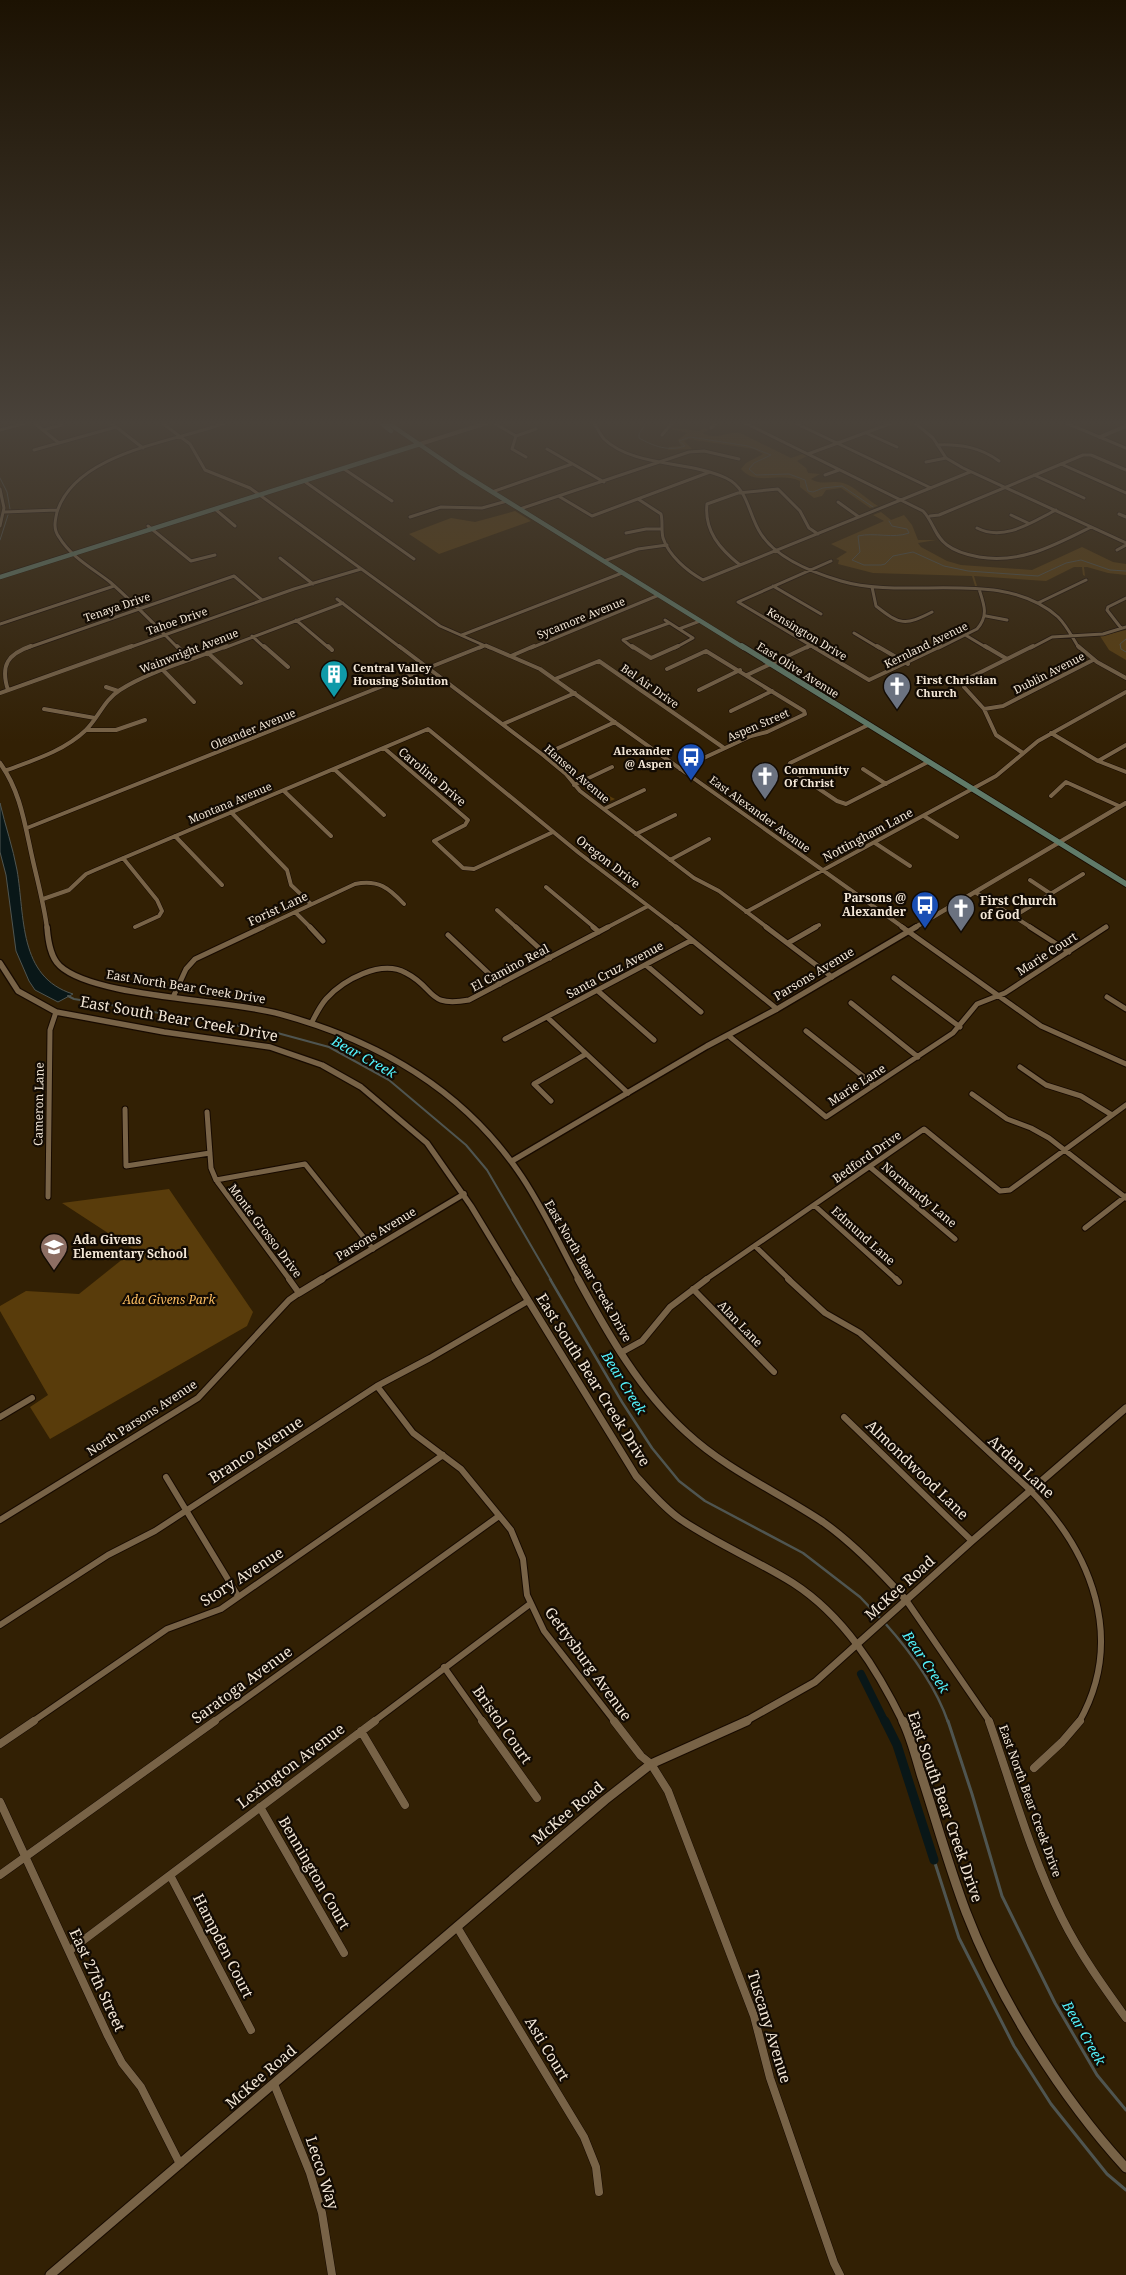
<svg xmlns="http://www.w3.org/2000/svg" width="1126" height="2275" font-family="'Noto Serif',serif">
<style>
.green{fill:#593c0b}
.water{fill:#091718;stroke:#4f5551}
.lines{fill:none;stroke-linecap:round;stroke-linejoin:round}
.stream-far3{stroke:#4f5551;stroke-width:1}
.stream-far2{stroke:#4f5551;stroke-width:2}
.stream-far1{stroke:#4f5551;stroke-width:2.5}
.stream{stroke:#4f5551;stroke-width:3}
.canal-far1{stroke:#091718;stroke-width:8}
.canal{stroke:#091718;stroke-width:9}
.minor-far4-casing{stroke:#170a00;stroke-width:4.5}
.minor-far3-casing{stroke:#170a00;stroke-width:5}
.minor-far2-casing{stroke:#170a00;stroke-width:7}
.minor-far1-casing{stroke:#170a00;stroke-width:8}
.minor-casing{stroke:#170a00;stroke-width:9}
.tertiary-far4-casing{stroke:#170a00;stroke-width:5}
.tertiary-far3-casing{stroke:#170a00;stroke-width:5.5}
.tertiary-far2-casing{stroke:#170a00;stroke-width:8}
.tertiary-far1-casing{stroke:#170a00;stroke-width:9}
.tertiary-casing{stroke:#170a00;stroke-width:11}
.secondary-far1-casing{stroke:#170a00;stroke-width:5.5}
.secondary-casing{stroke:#170a00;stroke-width:7}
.minor-far4{stroke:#786347;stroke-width:3}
.minor-far3{stroke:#786347;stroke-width:4}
.minor-far2{stroke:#786347;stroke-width:5}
.minor-far1{stroke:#786347;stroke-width:6}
.minor{stroke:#786347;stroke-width:8}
.tertiary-far4{stroke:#786347;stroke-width:4}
.tertiary-far3{stroke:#786347;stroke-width:4.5}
.tertiary-far2{stroke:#786347;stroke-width:5.5}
.tertiary-far1{stroke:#786347;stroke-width:7}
.tertiary{stroke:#786347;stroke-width:9}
.secondary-far1{stroke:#607b69;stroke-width:4.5}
.secondary{stroke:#607b69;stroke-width:5.5}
.labels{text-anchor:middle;stroke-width:4.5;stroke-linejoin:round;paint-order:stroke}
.far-street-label{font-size:11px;fill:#f3e7d7;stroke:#130b03}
.far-poi-label{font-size:11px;font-weight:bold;fill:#f3e7d7;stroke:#130b03;text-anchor:start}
.street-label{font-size:12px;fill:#f3e7d7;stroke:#130b03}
.poi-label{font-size:12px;font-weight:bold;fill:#f3e7d7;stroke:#130b03;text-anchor:start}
.park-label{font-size:12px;font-style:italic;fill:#fbbc60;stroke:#130b03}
.water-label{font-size:14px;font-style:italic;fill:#52f2fb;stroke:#130b03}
.near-street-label{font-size:15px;fill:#f3e7d7;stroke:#130b03}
</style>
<rect width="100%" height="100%" fill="#322004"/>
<path class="green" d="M672,428L699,431L705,428L708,430L703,433L704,434C721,440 726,431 740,433L791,458L803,454L807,456L797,461L806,468L808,473L820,474L811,479C821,486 832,480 843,483C856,487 866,499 878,506L870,508L841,488L826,490L822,496L814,498L800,487V481C781,471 756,487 741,469L746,463L763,454L754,449L688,439L684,441L692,449L668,450L669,447L681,446L678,440L687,433L671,429Z
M515,511L531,521L439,554L409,534L451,518L475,522Z
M881,512L891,520L904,515L912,525L918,540H936L918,543L921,547L947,561L961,565L1032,570L1082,547L1113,562L1126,564V575L1108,573L1087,567H1084L1085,576L1083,575L1082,567H1074L1046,581L974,576L977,586H975L972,576L873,573L838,564L839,560L836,559L847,552L831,544L884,521L873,515Z
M1126,630V660L1109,650L1100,636Z
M589,781L611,797L615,799C602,806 593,794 583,786V784Z
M169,1189L253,1312L247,1326L50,1439L30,1407L48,1395L0,1311V1306L26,1291L79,1294L134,1250L62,1203Z"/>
<path class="water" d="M0,803C5,825 13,848 17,870C25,916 18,977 73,994L58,1002L35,990L29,981L16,951L6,875L0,852Z"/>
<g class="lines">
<path class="stream-far3" d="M646,423L639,434V438C653,446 669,452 685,446L679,441L690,437L748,446L771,455L754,463L749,469L756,475L789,474L805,480L808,491L813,492L823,488L842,486L873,507
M0,478L7,492L10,509
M889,521L892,526L907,529L909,533C893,539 875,532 858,536L860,552L852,560L864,565H881L885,564L893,556L913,552L944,566L968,571L1038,576L1066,563L1081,560L1110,570L1126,571
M0,540L8,515
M1126,639L1120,644L1121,649L1126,652"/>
<path class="stream-far2" d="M68,996L74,999L270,1031L329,1047L389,1080L466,1145L487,1170L551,1280"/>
<path class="stream-far1" d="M550,1279L622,1402L652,1448L679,1481L705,1501L803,1553L860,1597L881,1619
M884,1622C910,1651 935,1684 948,1722"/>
<path class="stream" d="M948,1721L972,1794L1002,1896L1055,2003L1097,2075L1126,2110
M934,1860L959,1938L1014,2046L1051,2104L1107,2174L1126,2190"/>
<path class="canal-far1" d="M861,1674L885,1722"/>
<path class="canal" d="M885,1721L897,1745L934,1860"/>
<g class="minor-far4-casing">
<path id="minor-far4" d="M34,423L59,443
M111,423L143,448
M162,423L190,444L205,470L250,488L440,626L490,648
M494,423L516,436
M594,423C597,428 600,434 604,439C633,467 690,461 726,478C749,489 748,515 761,534C777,559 814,573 841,581C908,601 1003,567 1058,617C1067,626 1072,637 1079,648
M745,423L923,511C933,521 935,537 947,545C956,552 968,555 979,557C1021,564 1055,545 1091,527
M795,423L931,488
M915,423L933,438L946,458L963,468L1126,543
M1066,423L1126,448
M711,428L717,423
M0,430L26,423
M43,430L62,425
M866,433L897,447
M662,435L672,423
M937,445C960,444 980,447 999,461
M547,449L604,482
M34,450L116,427
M808,454L892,423
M526,457L512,449L516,436L536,429
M926,462L946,458
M1061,464L1126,493
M344,469L392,501
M825,475L839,470
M1034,475L1084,498
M304,481L414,559
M0,489L4,508L0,526
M492,492L572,464
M560,497L592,516L710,472
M638,499L661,514C663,522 661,530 663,538C669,556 687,571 703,580L970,472
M838,502L859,517
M215,509L235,526
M520,509L689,452L704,451L739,459
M5,512L57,510
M1119,514L1126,517
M1011,515L1028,523
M930,516L939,515L1083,455H1091L1126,470
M410,517L441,507L482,508L507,501
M148,526L191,561L215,555
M977,528C1004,542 1032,522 1056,510
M626,533L646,529H662
M1117,550L1126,545
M280,558L313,584
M604,561L638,549L667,545
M740,565C720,549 704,531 707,504L738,493L778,489L800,511L809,528L818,534
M773,586L821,614
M872,587L876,606C900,625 905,626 932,612
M337,599L401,648
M1038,603L1086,580
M986,616L1007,620
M296,620L329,648
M665,620L693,638L675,648
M0,624L114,586
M1121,628L1107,610L1108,607L1126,598
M679,629L700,621
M854,633L879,648
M462,635L622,573
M252,636L265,648
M967,636L987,648
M27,648L234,576L262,600
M128,648L294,589L361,569
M178,648C156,626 134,603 110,582C92,568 71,557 59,537C53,529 55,521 57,512C76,452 174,442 225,423
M224,648L343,603
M480,648L486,645
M531,648L659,595
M633,648L623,640L669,623
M807,648L810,646
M815,648L738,602L831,561
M939,648L977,629C989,616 984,604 979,589
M1031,648L1052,637L1103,634L1126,627"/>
</g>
<g class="minor-far3-casing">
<path id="minor-far3" d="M177,646L190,659
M264,646L288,667
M328,646L332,650
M399,646L543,755L566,774L580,791L694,878L719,891L768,928
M487,646L540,669L904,928
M632,646L651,658L678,646
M812,646L869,680L941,646
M877,646L908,664
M985,646L1007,659
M1078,646L1097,662L1126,678
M207,652L241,683
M511,656L534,646
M162,669L194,702
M667,669L706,651L804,711L805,714L767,732L751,736L680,769
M747,675L809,646
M555,679L599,661L724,748
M106,687L118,691
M8,690C0,665 8,654 31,646
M699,690L740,670
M0,693L132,646
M44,709L95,718
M984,709L1003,706L1093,660
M731,711L772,691
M503,724L575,693
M868,725L790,763L788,768L837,801L846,804L928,762
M86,730H116L145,720
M1051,733L1098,761L1126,772
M384,748L468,820L465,825L434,841L463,868L474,869L553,832
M1023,753L996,735L984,709L964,687L967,679L1033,646
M543,755L615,722
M1098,761L1126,745
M334,769L384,815
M863,769L886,784
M7,770C34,760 64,751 86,730C99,717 104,700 120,690C149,671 195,659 227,646
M574,785L612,767
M284,791L331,836
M1051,796L1066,782L1119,806
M604,809L644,790
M231,812L287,870L291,885L311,904
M924,816L957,837
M27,828L483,646
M636,834L675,815
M175,836L222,885
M875,843L910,866
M123,858L157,900L162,911L159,916L135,927
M670,860L709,839
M1030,880L1051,894
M546,887L595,928
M975,892L1032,928
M43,899L69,890L86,874L95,870L428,729L579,853L677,928
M497,910L517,928
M295,912L311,928
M746,912L996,776L1038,741L1126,692
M1013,917L1083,874
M261,928L355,884C378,879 389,888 404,904
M606,928L648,906
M813,928L819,925
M1104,928L1106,927"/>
</g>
<g class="minor-far2-casing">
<path id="minor-far2" d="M310,927L323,941
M516,927L550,958
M593,927L599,932
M676,927L777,1009
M766,927L832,977
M902,927L1041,1026L1126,1064
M1030,927L1069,952
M448,935L500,984
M788,943L816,927
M646,965L701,1012
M894,978L960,1027
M598,991L654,1040
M174,995L186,969L195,959L263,927
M1107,997L1126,1009
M851,1003L918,1057
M547,1017L628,1093
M312,1022C316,1014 320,1006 326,999C343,980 381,959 406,973C436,988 426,1008 469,1000L608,927
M806,1031L874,1085
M729,1036L826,1117L953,1033L977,1004L1005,993L1106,927
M505,1039L692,940
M1020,1067L1046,1085L1081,1096L1112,1115
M972,1094L1007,1119L1031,1128L1049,1138L1126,1198
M551,1101L534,1084L586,1054
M125,1109L126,1166L210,1153
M207,1112L211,1168L216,1180L290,1280
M870,1167L955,1239
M216,1180L305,1164L373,1249
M48,1197L50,1030L56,1012
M814,1205L897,1280
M1085,1228L1126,1196
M755,1246L790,1280
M705,1280L924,1129L1000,1191L1010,1190L1126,1105"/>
</g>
<g class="minor-far1-casing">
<path id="minor-far1" d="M788,1279L825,1313L860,1333L878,1349L1029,1489C1092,1552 1126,1639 1079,1722
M896,1279L899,1282
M693,1289L774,1372
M622,1352L642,1341L670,1307L707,1279
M377,1386L413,1433L461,1469L511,1530L523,1559L527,1595L544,1631L615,1722
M0,1417L32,1398
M844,1417L972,1541
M166,1477L238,1596
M0,1520L198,1398L289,1300L299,1293L289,1279
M906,1600L990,1722
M0,1625L108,1555L155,1531L377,1386L430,1358L528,1301
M444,1667L483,1722
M32,1722L167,1629L221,1609L443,1455
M213,1722L499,1516
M373,1722L530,1604"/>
</g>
<g class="minor-casing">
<path id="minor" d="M482,1721L537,1798
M614,1721L641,1756L651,1764L668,1791L754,2016L770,2078L834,2263L840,2275
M989,1721C1012,1787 1031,1856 1062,1918C1080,1954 1103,1986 1126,2018
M361,1731L405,1805
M0,1744L34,1721
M1034,1768L1062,1742L1080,1721
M0,1802L108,2036L122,2063L141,2087L180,2164
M260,1807L344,1953
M0,1875L215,1721
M170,1875L251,2030
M457,1927L584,2137L596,2167L599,2192
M69,1951L375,1721
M274,2084L310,2173L322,2213L332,2275"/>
</g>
<g class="tertiary-far4-casing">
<path id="tertiary-far4" d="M1100,437L1126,426
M420,444L487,423"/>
</g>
<g class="tertiary-far3-casing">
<path id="tertiary-far3" d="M0,763C21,792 25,826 33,861C38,883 44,905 47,928
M914,928L1126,803"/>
</g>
<g class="tertiary-far2-casing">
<path id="tertiary-far2" d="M47,927C48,940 50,957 60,966C95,998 228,999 280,1014C376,1040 460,1087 518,1171C542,1205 559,1244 579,1280
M0,963L18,991L56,1012L164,1032L270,1047L322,1065L361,1087L427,1143L471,1206L516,1280
M512,1161L707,1046L777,1009L916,927
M320,1280L464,1194"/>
</g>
<g class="tertiary-far1-casing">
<path id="tertiary-far1" d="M515,1279L636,1476C650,1491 663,1507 680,1519C715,1543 756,1560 793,1583C844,1616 877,1669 903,1722
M578,1279C608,1334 640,1391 687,1433C727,1470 778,1492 823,1522C854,1544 881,1572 906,1600
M299,1293L322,1279
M744,1722L815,1682L972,1541L1126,1408"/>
</g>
<g class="tertiary-casing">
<path id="tertiary" d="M903,1721C911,1737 916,1757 921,1774C936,1820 949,1867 966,1912C1000,2001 1062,2098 1126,2168
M50,2275L605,1800L651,1764L747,1721"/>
</g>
<g class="secondary-far1-casing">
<path id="secondary-far1" d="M381,423L391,431
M388,423L460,472L744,648
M0,577L420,444"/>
</g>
<g class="secondary-casing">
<path id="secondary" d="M742,646L1126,884"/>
</g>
<use href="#minor-far4" class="minor-far4"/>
<use href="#minor-far3" class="minor-far3"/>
<use href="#minor-far2" class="minor-far2"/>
<use href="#minor-far1" class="minor-far1"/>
<use href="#minor" class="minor"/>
<use href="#tertiary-far4" class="tertiary-far4"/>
<use href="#tertiary-far3" class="tertiary-far3"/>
<use href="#tertiary-far2" class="tertiary-far2"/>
<use href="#tertiary-far1" class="tertiary-far1"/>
<use href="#tertiary" class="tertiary"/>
<use href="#secondary-far1" class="secondary-far1"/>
<use href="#secondary" class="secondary"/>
</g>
<linearGradient id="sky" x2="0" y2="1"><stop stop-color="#1c1202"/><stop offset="0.57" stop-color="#49423a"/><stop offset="1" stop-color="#49423a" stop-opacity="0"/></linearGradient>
<rect width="1126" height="742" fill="url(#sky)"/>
<defs>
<g id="building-pin" transform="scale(1.4375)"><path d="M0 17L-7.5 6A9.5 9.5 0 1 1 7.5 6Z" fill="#0f9aa8" stroke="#130b03"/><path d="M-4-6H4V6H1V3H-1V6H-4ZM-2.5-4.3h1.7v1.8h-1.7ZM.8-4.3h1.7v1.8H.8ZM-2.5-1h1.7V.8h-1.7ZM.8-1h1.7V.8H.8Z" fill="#fff"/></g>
<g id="church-pin" transform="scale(1.4375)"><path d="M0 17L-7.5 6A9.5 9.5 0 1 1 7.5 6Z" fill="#6b7280" stroke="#130b03"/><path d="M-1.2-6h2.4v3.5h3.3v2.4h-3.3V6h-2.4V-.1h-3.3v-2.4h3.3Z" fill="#fff"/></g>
<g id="bus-pin" transform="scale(1.4375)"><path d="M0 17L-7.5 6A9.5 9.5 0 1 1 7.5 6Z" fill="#1a4fb4" stroke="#130b03"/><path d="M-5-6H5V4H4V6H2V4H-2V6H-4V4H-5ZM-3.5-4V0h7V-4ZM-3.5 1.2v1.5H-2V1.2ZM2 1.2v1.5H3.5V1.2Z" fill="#fff"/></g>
<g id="school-pin" transform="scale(1.4375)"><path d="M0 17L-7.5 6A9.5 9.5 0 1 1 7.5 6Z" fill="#8d6e63" stroke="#130b03"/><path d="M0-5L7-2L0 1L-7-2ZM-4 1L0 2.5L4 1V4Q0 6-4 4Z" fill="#fff"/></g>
</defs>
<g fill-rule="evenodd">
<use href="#building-pin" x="334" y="674"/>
<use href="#church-pin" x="897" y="686"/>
<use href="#bus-pin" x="691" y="757"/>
<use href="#church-pin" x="765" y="776"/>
<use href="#bus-pin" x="925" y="905"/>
<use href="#church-pin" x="961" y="908"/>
<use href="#school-pin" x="54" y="1247"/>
</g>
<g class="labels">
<g class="far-street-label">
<text transform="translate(117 607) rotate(-19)" y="4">Tenaya Drive</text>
<text transform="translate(581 618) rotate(-22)" y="4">Sycamore Avenue</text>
<text transform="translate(177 621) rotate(-19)" y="4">Tahoe Drive</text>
<text transform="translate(807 634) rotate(31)" y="4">Kensington Drive</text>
<text transform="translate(926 645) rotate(-26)" y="4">Kernland Avenue</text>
<text transform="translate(189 651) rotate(-21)" y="4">Wainwright Avenue</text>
<text transform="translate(798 670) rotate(32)" y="4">East Olive Avenue</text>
<text transform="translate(1049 673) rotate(-27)" y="4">Dublin Avenue</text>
<text transform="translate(650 686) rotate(35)" y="4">Bel Air Drive</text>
<text transform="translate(758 725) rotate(-23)" y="4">Aspen Street</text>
<text transform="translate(253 729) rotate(-22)" y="4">Oleander Avenue</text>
<text transform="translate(577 774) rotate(41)" y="4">Hansen Avenue</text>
<text transform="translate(230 803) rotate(-23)" y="4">Montana Avenue</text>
<text transform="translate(760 814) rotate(36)" y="4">East Alexander Avenue</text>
</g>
<g class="far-poi-label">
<text x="353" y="672">Central Valley<tspan x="353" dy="13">Housing Solution</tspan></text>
<text x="916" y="684">First Christian<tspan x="916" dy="13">Church</tspan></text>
<text x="672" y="755" text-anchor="end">Alexander<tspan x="672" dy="13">@ Aspen</tspan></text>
<text x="784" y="774">Community<tspan x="784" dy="13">Of Christ</tspan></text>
</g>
<g class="street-label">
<text transform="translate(432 777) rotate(40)" y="4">Carolina Drive</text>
<text transform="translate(868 835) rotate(-28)" y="4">Nottingham Lane</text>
<text transform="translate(608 862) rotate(38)" y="4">Oregon Drive</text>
<text transform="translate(278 909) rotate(-25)" y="4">Forist Lane</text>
<text transform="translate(1047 954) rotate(-33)" y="4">Marie Court</text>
<text transform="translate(510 968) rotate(-28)" y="4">El Camino Real</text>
<text transform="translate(615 970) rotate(-28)" y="4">Santa Cruz Avenue</text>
<text transform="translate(814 974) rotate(-31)" y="4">Parsons Avenue</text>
<text transform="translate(186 987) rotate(9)" y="4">East North Bear Creek Drive</text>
<text transform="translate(857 1085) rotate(-33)" y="4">Marie Lane</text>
<text transform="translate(39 1104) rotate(-89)" y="4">Cameron Lane</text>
<text transform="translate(867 1157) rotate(-35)" y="4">Bedford Drive</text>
<text transform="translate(919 1195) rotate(40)" y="4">Normandy Lane</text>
<text transform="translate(265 1231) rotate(53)" y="4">Monte Grosso Drive</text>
<text transform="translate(376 1234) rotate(-31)" y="4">Parsons Avenue</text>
<text transform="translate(863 1236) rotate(42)" y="4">Edmund Lane</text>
<text transform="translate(588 1271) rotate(60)" y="4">East North Bear Creek Drive</text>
<text transform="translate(740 1324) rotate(46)" y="4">Alan Lane</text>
<text transform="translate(142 1418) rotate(-33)" y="4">North Parsons Avenue</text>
<text transform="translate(1030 1801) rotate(70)" y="4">East North Bear Creek Drive</text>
</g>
<g class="poi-label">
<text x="906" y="902" text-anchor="end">Parsons @<tspan x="906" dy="14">Alexander</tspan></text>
<text x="980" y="905">First Church<tspan x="980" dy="14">of God</tspan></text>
<text x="73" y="1244">Ada Givens<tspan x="73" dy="14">Elementary School</tspan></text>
</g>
<g class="park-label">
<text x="169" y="1304">Ada Givens Park</text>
</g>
<g class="water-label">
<text transform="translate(364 1057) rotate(29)" y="5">Bear Creek</text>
<text transform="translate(624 1383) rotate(58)" y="5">Bear Creek</text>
<text transform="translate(926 1662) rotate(56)" y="5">Bear Creek</text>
<text transform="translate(1084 2033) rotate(60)" y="5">Bear Creek</text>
</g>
<g class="near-street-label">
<text transform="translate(179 1019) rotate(10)" y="5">East South Bear Creek Drive</text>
<text transform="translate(593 1380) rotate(58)" y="5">East South Bear Creek Drive</text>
<text transform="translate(256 1450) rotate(-33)" y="5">Branco Avenue</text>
<text transform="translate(1021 1467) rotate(43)" y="5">Arden Lane</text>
<text transform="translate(917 1470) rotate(44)" y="5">Almondwood Lane</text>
<text transform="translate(242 1577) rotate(-33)" y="5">Story Avenue</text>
<text transform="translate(900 1588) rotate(-42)" y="5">McKee Road</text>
<text transform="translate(588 1664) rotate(54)" y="5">Gettysburg Avenue</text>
<text transform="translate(242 1685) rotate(-36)" y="5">Saratoga Avenue</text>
<text transform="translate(502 1725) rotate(55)" y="5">Bristol Court</text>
<text transform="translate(291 1766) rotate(-37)" y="5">Lexington Avenue</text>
<text transform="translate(945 1807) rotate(71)" y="5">East South Bear Creek Drive</text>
<text transform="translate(568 1813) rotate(-40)" y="5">McKee Road</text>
<text transform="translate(314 1873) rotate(60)" y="5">Bennington Court</text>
<text transform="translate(223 1946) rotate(63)" y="5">Hampden Court</text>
<text transform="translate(97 1980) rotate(65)" y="5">East 27th Street</text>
<text transform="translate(769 2027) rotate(73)" y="5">Tuscany Avenue</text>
<text transform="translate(547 2049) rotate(59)" y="5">Asti Court</text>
<text transform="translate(261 2077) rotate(-41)" y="5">McKee Road</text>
<text transform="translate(322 2173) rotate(72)" y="5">Lecco Way</text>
</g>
</g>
</svg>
